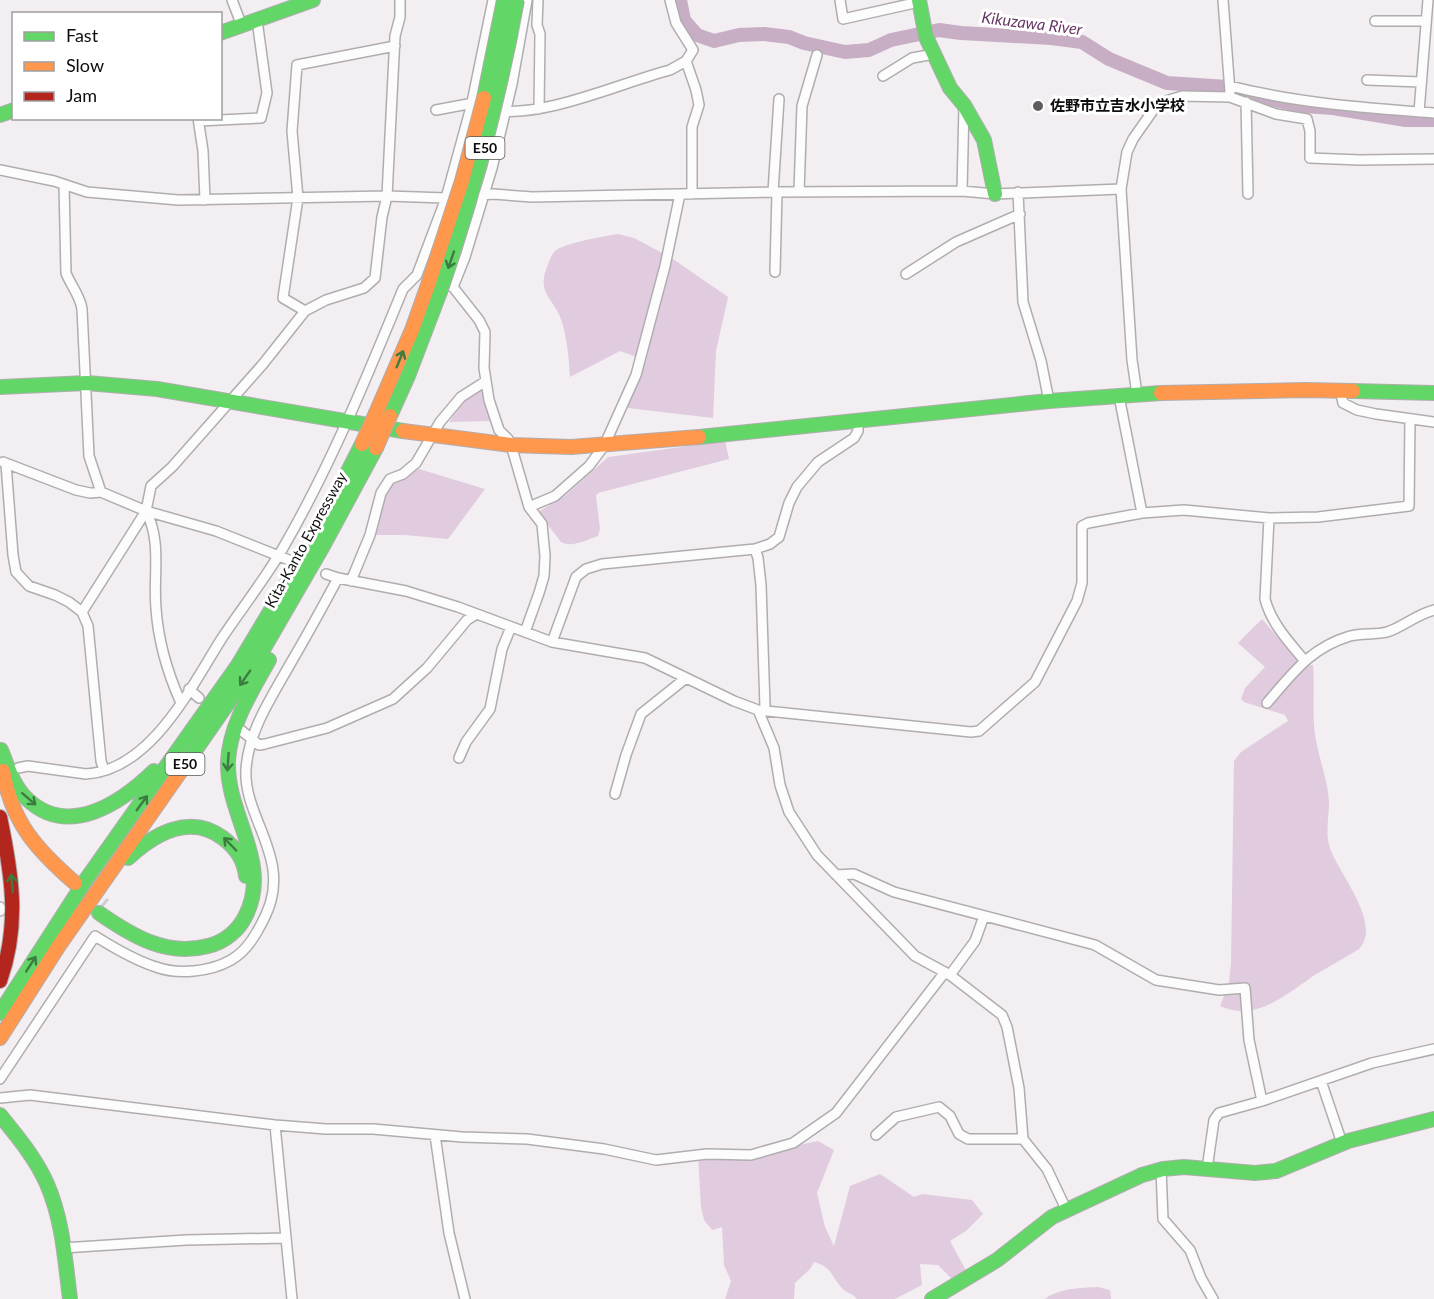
<svg xmlns="http://www.w3.org/2000/svg" width="1434" height="1299" font-family="Lato,'Noto Sans JP',sans-serif">
<style>
.green{fill:#e0ccde}
.lines{fill:none;stroke-linecap:round;stroke-linejoin:round}
.river{stroke:#c8aec5;stroke-width:14}
.highway-tunnel{stroke:#d1ccd0;stroke-width:16;stroke-dasharray:16 8;stroke-linecap:butt}
.street-casing{stroke:#b0adaf;stroke-width:12}
.fast-casing{stroke:#b0adaf;stroke-width:16}
.slow-casing{stroke:#b0adaf;stroke-width:16}
.jam-casing{stroke:#b0adaf;stroke-width:16}
.street{stroke:#fdfcfd;stroke-width:9}
.fast{stroke:#63d668;stroke-width:14}
.slow{stroke:#ff974d;stroke-width:14}
.jam{stroke:#b3261e;stroke-width:14}
.fast-bridge-casing{stroke:#b0adaf;stroke-width:16;stroke-linecap:butt}
.slow-bridge-casing{stroke:#b0adaf;stroke-width:16;stroke-linecap:butt}
.fast-bridge{stroke:#63d668;stroke-width:14}
.slow-bridge{stroke:#ff974d;stroke-width:14}
.oneway{stroke:#3d7c40}
.poi-dot{fill:#5f5c5e;stroke:#fff;stroke-width:2}
.labels{text-anchor:middle;stroke-width:6;stroke-linejoin:round;paint-order:stroke}
.shield{fill:#fff;stroke:#575657;stroke-width:1.5}
.shield-label{font-size:14px;font-weight:bold;fill:#0f0d0f}
.poi-label{font-size:15px;font-weight:bold;fill:#0f0d0f;stroke:#fff;text-anchor:start}
.street-label{font-size:15px;fill:#0f0d0f;stroke:#fff}
.water-label{font-size:16px;font-style:italic;fill:#673864;stroke:#fff}
</style>
<rect width="100%" height="100%" fill="#f3eef2"/>
<path class="green" d="M618,234L634,238L670,257L728,297L716,351L713,418L628,408L641,368L639,358L620,351L570,377C569,358 567,340 562,322C555,299 536,294 547,267C549,262 551,255 555,251C564,243 605,236 618,234Z
M485,386L490,421L449,422L464,401Z
M725,441L729,459L598,493L596,496L600,529L598,536C586,540 572,548 561,542L538,512L565,496L608,457Z
M419,469L485,489L448,539L405,535H369L365,532V529L393,484Z
M1262,619L1295,657L1299,666L1313,665C1315,688 1312,712 1315,734C1318,757 1328,780 1329,802C1329,818 1325,834 1330,848C1338,873 1383,924 1359,949C1346,957 1332,965 1318,973C1288,992 1258,1023 1220,1006L1229,983L1231,963L1234,761L1241,752L1288,721L1285,715L1244,702L1241,699L1245,688L1265,667L1238,643Z
M818,1141L834,1150L817,1193L825,1227L834,1246L850,1186L880,1174L914,1197L922,1194L972,1200L983,1214L966,1231L950,1241L969,1276L957,1284L938,1265L920,1264L922,1285L895,1299H857C853,1294 850,1294 845,1291C831,1279 834,1267 814,1262L810,1269L795,1283L794,1299H725L731,1281L724,1265L722,1227L712,1230L704,1220L701,1207L698,1155H751Z
M1098,1287L1110,1290L1111,1299H1045C1059,1288 1081,1288 1098,1287Z"/>
<g class="lines">
<path class="river" d="M680,0L684,20L697,35L714,41L739,35L764,34L789,37L804,43L845,52L869,50L891,40L939,30L961,33L1051,38L1082,42L1109,59L1167,83L1228,87L1243,94L1304,106L1333,108L1406,120H1434"/>
<path class="highway-tunnel" d="M83,889L104,906"/>
<g class="street-casing">
<path id="street" d="M232,0L242,26
M538,0L537,25L540,34L539,109
M840,0L843,19L919,2
M1223,0L1230,92
M1375,21H1426
M686,61L696,90L699,105L692,127V194
M883,76L912,58L934,54
M1367,80L1421,82
M1230,86C1296,103 1366,108 1434,113
M1246,102L1248,194
M436,110L468,104L477,105
M493,110C542,119 620,83 670,70L686,61L693,50L676,23L670,0
M1419,112L1428,0
M198,118L203,151L205,200
M199,121L261,118L267,93L257,20
M0,170L54,181L87,192L178,200L387,196L446,198L493,194L532,197L777,192L962,191L995,194L1121,189
M64,185L66,273C71,286 80,295 82,309L89,456L101,492
M962,191L964,106
M773,192L779,99
M799,192L802,106L817,55
M1018,192L1023,302L1041,361L1049,401
M775,272L777,192
M906,274L956,242L1020,214
M441,283L453,287L479,320L485,332L484,368L489,400L499,430L508,439L511,445L529,507L542,524L545,556L544,576L539,593L525,632
M453,287L465,257L492,168L512,84L527,0
M305,311L283,298L298,198L292,131L297,65L395,46
M1340,390L1343,403L1357,410L1376,414L1434,422
M1137,394L1132,360L1121,189L1127,152L1133,139L1154,109L1166,101L1182,96L1230,97L1276,114L1307,119L1310,131V158L1360,160L1434,159
M1119,396L1142,513
M3,462L76,490L90,493L101,492L146,511L216,531L289,560
M6,464L13,555L16,572L29,586L55,595L69,602L82,612L88,626L101,761L104,770
M529,507L555,496L589,466L604,446L636,375L665,266L680,194
M146,511C162,542 153,575 156,608C158,639 168,674 181,703
M1269,518L1265,599C1271,623 1289,642 1304,660
M755,549L758,558L761,585L765,707L764,710
M326,574L338,578L406,591L458,607L552,642L645,658L734,701L758,710L971,732L979,731L1035,682L1077,601L1082,583V526L1088,523L1142,513L1184,510L1269,518L1318,517L1409,506L1410,419
M351,581L370,535L381,493L390,479L403,474L416,463L440,422L461,397L486,381
M82,612L146,511L151,486L172,467L263,364L305,311L326,300L364,288L375,278L382,217L387,196L395,36L400,17V0
M552,642L576,577L586,569L602,564L755,549L770,544L779,537L789,503L797,487L818,462L854,438L858,431V422
M189,689L199,698
M1267,703C1293,673 1310,648 1350,636C1362,633 1375,635 1387,632C1403,627 1415,615 1434,610
M758,710L774,748L780,785L789,812L817,855L915,956L950,975L1002,1015L1007,1027L1019,1088L1023,1139L1047,1169L1066,1209
M242,731L259,745L265,744L327,728L393,699L427,668L467,620L475,615
M459,758L466,742L490,709L502,649L511,627
M18,768L28,766L86,774C151,770 191,687 222,638C242,608 265,579 283,548C331,465 367,377 403,289L417,275L446,198L471,107L493,0
M615,794L626,755L641,714L686,678
M836,875L854,874L894,892L1095,945L1156,980L1219,990L1245,988L1249,1040L1262,1101
M0,907V911
M950,975L975,941L984,916
M0,1079L95,936C114,948 134,960 156,967C178,975 210,972 231,960C242,954 252,941 258,930C269,911 276,893 273,870C269,836 244,804 246,770C248,732 271,698 289,666C306,637 322,608 338,578
M1321,1081L1342,1143
M0,1098L30,1095L275,1125L326,1129H373L462,1137L527,1139L604,1149L656,1160L707,1154L751,1155L793,1143L836,1113L945,972
M275,1125L292,1299
M435,1135L449,1233L465,1299
M876,1135L896,1117L939,1107L950,1116L959,1134L968,1139H1023
M1161,1169L1163,1219L1190,1250L1201,1278L1213,1299
M1207,1169L1214,1120L1219,1113L1262,1101L1372,1063L1434,1049
M63,1248L186,1240L285,1238"/>
</g>
<g class="fast-casing">
<path id="fast" d="M919,0L926,37L950,88L964,105L984,140L995,194
M220,33L313,0
M0,115L14,110
M0,387L87,383L157,389L403,431
M1353,391L1434,393
M390,416L408,376L440,292
M699,437L1049,401L1161,393
M1,750C8,767 13,786 27,799C69,839 122,802 154,771
M185,765L253,667L323,546L376,448
M128,858C154,834 190,813 223,838C236,848 244,859 246,876
M99,913C132,936 167,957 208,946C225,942 239,930 246,915C272,862 226,815 228,761C230,724 252,691 269,660
M0,1013L85,881L238,665L313,540L362,444
M0,1115C18,1137 36,1159 47,1184C63,1221 65,1260 70,1299
M932,1299L997,1260L1052,1217L1142,1175L1163,1169L1184,1167L1255,1173L1276,1171L1348,1141L1434,1119"/>
</g>
<g class="slow-casing">
<path id="slow" d="M1161,393L1305,390L1353,391
M376,413L412,330L427,288
M403,431L511,445L571,447L699,437
M3,771C12,823 37,850 75,883
M0,1038L58,947L185,765"/>
</g>
<g class="jam-casing">
<path id="jam" d="M0,817C12,875 20,924 0,981"/>
</g>
<use href="#street" class="street"/>
<use href="#fast" class="fast"/>
<use href="#slow" class="slow"/>
<use href="#jam" class="jam"/>
<g class="fast-bridge-casing">
<path id="fast-bridge" d="M484,98L504,0
M440,292C473,196 499,100 517,0"/>
</g>
<g class="slow-bridge-casing">
<path id="slow-bridge" d="M427,288L462,181L484,98
M362,444L376,413
M376,448L390,416"/>
</g>
<use href="#fast-bridge" class="fast-bridge"/>
<use href="#slow-bridge" class="slow-bridge"/>
</g>
<defs><path id="oneway-shaft" d="M-6 0H5M1.5-3L5.5 0L1.5 3" fill="none" stroke-width="1.6" stroke-linecap="round" stroke-linejoin="round" transform="scale(1.5)"/></defs>
<g class="oneway">
<use href="#oneway-shaft" transform="translate(451 260) rotate(109)"/>
<use href="#oneway-shaft" transform="translate(400 359) rotate(-68)"/>
<use href="#oneway-shaft" transform="translate(245 678) rotate(125)"/>
<use href="#oneway-shaft" transform="translate(228 762) rotate(94)"/>
<use href="#oneway-shaft" transform="translate(29 799) rotate(41)"/>
<use href="#oneway-shaft" transform="translate(142 803) rotate(-54)"/>
<use href="#oneway-shaft" transform="translate(230 844) rotate(-134)"/>
<use href="#oneway-shaft" transform="translate(12 883) rotate(-95)"/>
<use href="#oneway-shaft" transform="translate(31 964) rotate(-57)"/>
</g>
<circle class="poi-dot" cx="1038" cy="106" r="6"/>
<g class="labels">
<g class="shield">
<rect x="465.5" y="137" width="39" height="22" rx="4.5"/>
<rect x="165.5" y="753" width="39" height="22" rx="4.5"/>
</g>
<g class="shield-label">
<text x="485" y="153">E50</text>
<text x="185" y="769">E50</text>
</g>
<g class="poi-label">
<text x="1050" y="111">佐野市立吉水小学校</text>
</g>
<g class="street-label">
<text transform="translate(306 540) rotate(-61)" y="5">Kita-Kanto Expressway</text>
</g>
<g class="water-label">
<text transform="translate(1032 23) rotate(7)" y="6">Kikuzawa River</text>
</g>
</g>
<rect x="12" y="12" width="210" height="108" fill="#ffffff" stroke="#9f9e9f" stroke-width="1.5"/>
<rect x="24" y="32" width="30" height="9" fill="#63d668" stroke="#9f9e9f" stroke-width="1.5"/>
<text x="66" y="42" font-size="18" fill="#0f0d0f">Fast</text>
<rect x="24" y="62" width="30" height="9" fill="#ff974d" stroke="#9f9e9f" stroke-width="1.5"/>
<text x="66" y="72" font-size="18" fill="#0f0d0f">Slow</text>
<rect x="24" y="92" width="30" height="9" fill="#b3261e" stroke="#9f9e9f" stroke-width="1.5"/>
<text x="66" y="102" font-size="18" fill="#0f0d0f">Jam</text>
</svg>
